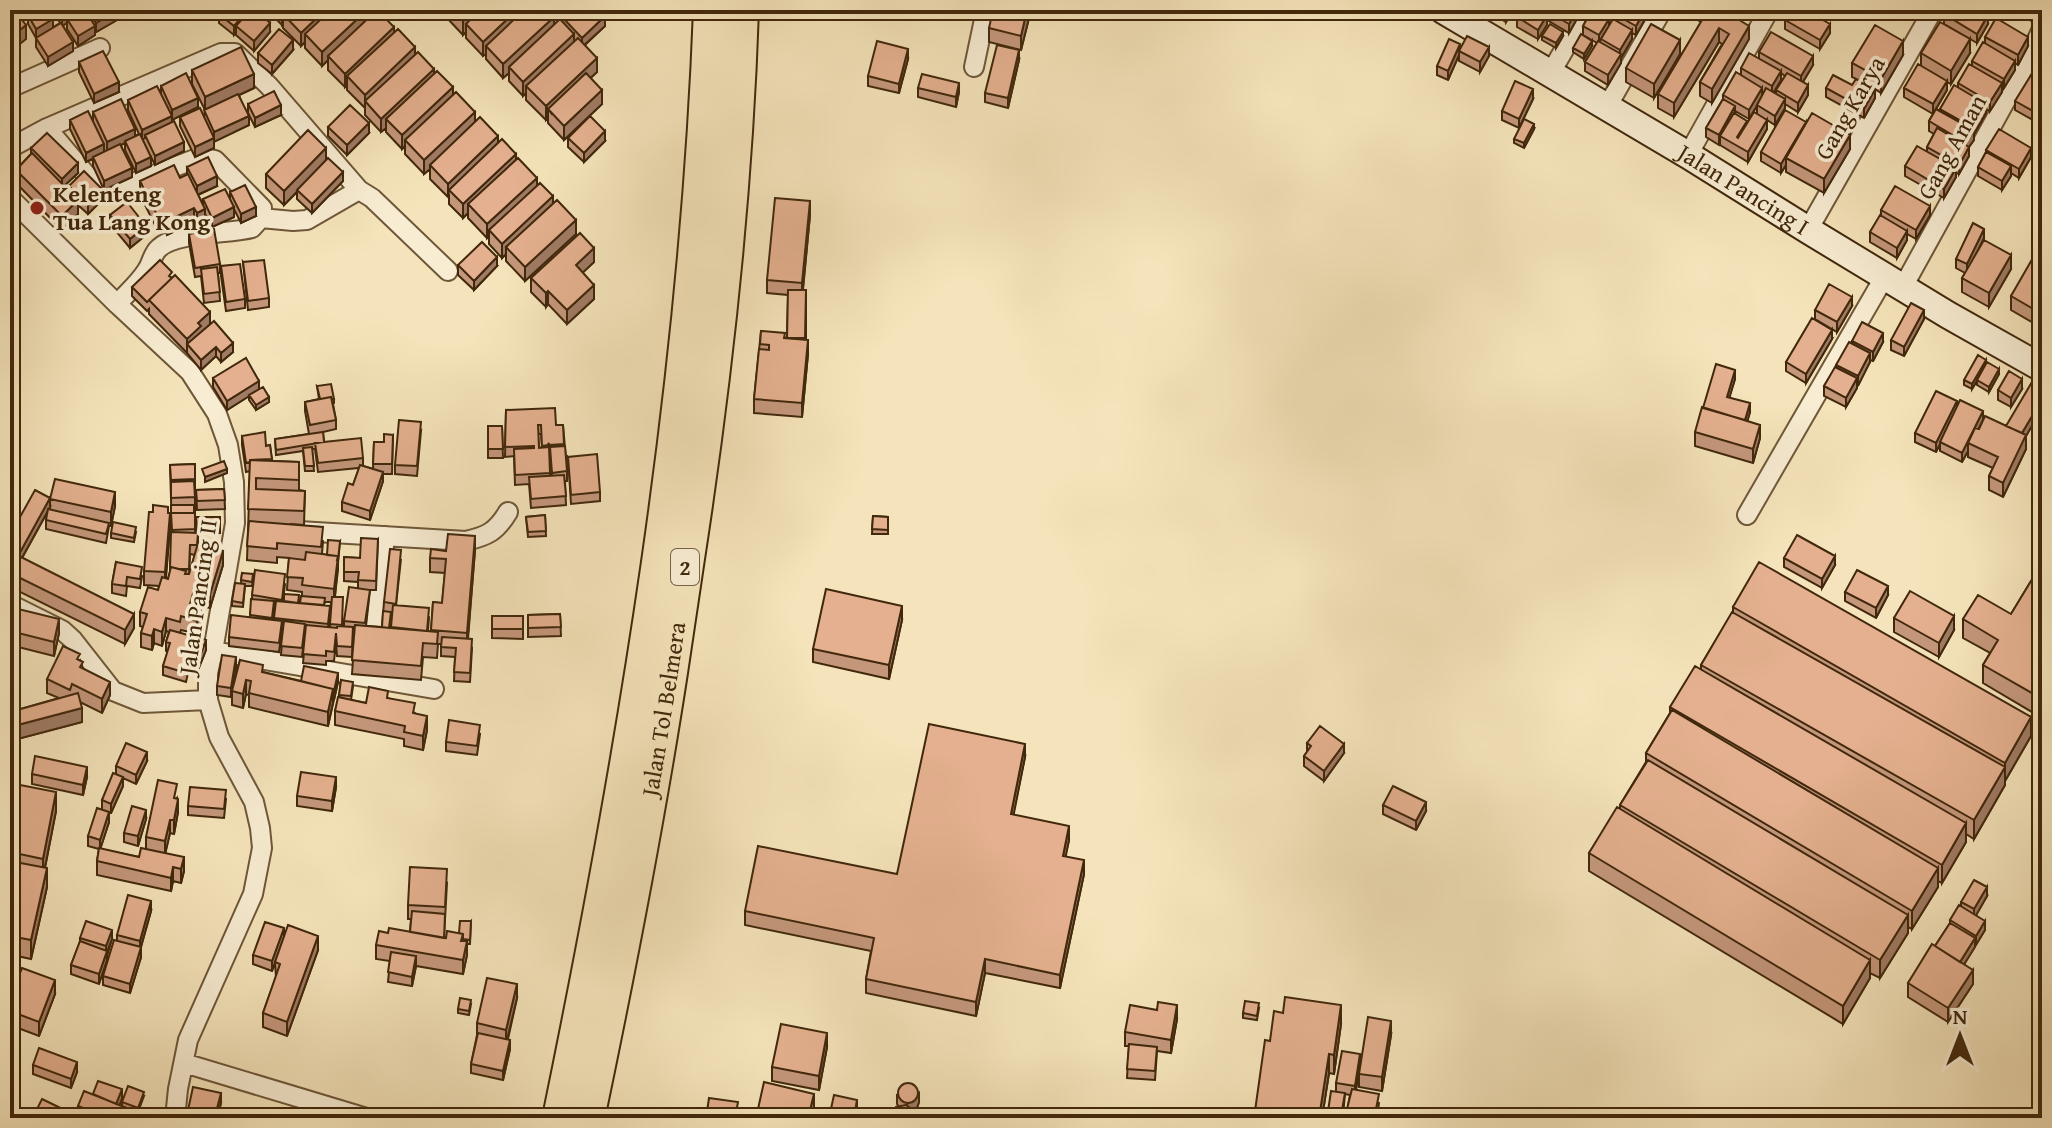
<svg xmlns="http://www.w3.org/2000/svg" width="2052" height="1128" font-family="'Gentium Book Plus',serif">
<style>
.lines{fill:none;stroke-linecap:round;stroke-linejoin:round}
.street-casing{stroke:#6e5738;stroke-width:22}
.secondary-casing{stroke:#41280c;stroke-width:30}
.highway-casing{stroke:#41280c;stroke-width:38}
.street{stroke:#f8edd3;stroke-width:18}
.secondary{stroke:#f8edd3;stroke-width:26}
.highway{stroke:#f5e4bb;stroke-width:34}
.wall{fill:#c4977b;stroke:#41280c;stroke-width:2;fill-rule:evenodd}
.shaded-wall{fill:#a07b64;stroke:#41280c;stroke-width:2}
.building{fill:#e4b08f;stroke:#41280c;stroke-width:2}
.poi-dot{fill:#8f2418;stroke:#f8edd3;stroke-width:3}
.labels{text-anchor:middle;stroke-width:7;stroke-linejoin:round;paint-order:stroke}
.shield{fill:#f8edd3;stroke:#786348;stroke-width:2}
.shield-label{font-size:22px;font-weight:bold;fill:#41280c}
.street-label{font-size:24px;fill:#41280c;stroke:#f8edd3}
.poi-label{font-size:24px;font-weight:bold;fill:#41280c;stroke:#f8edd3;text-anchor:start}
</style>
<rect width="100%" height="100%" fill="#f5e4bb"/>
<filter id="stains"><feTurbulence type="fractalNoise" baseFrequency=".0025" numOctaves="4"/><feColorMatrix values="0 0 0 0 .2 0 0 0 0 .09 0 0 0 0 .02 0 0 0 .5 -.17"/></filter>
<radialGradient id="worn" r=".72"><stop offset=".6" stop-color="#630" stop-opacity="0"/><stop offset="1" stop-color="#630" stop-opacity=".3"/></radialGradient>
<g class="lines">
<g class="street-casing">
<path id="street" d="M974,67L986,10
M1550,74L1587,10
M10,88L100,48
M1607,107L1662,10
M47,128L221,53H235L269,86L359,190
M10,148L47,128L95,185L104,190H115L195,159L205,158L215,160L262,208L261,218L252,228C229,234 176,232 159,248C152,254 152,263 147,270C139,283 127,293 117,304
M1688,155L1769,10
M10,198L117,304L190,372L217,414L228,445L234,482L235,523L213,651L208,673V700L219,737L254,802L260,828L262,848L253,894L188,1040L178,1089L175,1118
M261,218L293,221L307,220L359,190L372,198L448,271
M1808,230L1933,10
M1903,287L2022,71L2042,29
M1747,515L1885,276
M299,531L466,541C487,536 496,532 508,512
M10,604L62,630L73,640L113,691L143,703L208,700
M375,633L385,536
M213,651L434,689
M184,1063L367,1118"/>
</g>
<g class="secondary-casing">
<g id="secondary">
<path id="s1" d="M1443,10L1688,155L1808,230L1948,315L2042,368"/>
</g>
</g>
<g class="highway-casing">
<g id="highway">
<path d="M560,1118C635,753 697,383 711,10"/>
<path id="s2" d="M587,1118C618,970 647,821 670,672C676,634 681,596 687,558C715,376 735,194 741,10"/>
</g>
</g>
<use href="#street" class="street"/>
<use href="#secondary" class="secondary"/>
<use href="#highway" class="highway"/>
</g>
<path class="wall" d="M15,10H48L53,27L60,23L53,10H85L86,12V10H117V20L96,32L95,30V35L78,46L67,29V23L63,25L73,51L48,66L36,47V38L28,24V17L23,20L26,39Z
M267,10H372V15L394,32L434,74L475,122L516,159L537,186L553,203L576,234L525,281L506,261V254L502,258L489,244V236L487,238L468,218V213L463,218L449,204V196L448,197L430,179V169L424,174L405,154V146L402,149L386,132V128L381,132L365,115V108L347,90V85L345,87L328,70V60L322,66L305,48V42L301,46L283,28V24L282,25Z
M447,10H547L554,25L559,20L549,10H599L605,26L585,45L597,72L590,78L602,104L564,140L548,123V118L546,120L526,100V93L523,96L509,81V73L503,78L486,59V54L483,56L466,38V32L463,35L447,18Z
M1031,10L1021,50L989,42V28Z
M1487,10H1513L1506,22Z
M1521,10H1578V17L1569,33L1547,20V25L1538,39L1517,27V17Z
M1592,10H1652L1650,12L1647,10V16L1636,35L1632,33V39L1621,58V63L1608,85L1585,71V62L1597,43L1583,35V26Z
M1680,10H1723L1749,39L1712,103L1700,96V82L1722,44L1719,42L1674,117L1658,108V94L1701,22Z
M1791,10H1821L1817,17L1830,33L1820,49L1785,29V20Z
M2012,10H2040L2033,22Z
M219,14L270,32L254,51L236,35V33L234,35L219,23Z
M1944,14L1988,24L1977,43L1944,24Z
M1542,36H1563L1556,48L1542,40Z
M1985,37L2028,46L2018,65L2015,63V70L2004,88L2002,87V92L1990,111L1986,109V113L1974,134V140L1969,147V156L1959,174L1956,173V177L1944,198L1905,176V166L1927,151V147L1934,134L1929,131V121L1933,114L1904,97V88L1921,66V53H1970L1951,84L1947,82V90L1936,109L1940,111V109L1958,87V83L1972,66V61L1985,44Z
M2042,45V72L2034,67V57Z
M1592,46L1584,59L1573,52V48Z
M293,50L272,74L258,63V53Z
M1460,50L1489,56L1480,72L1459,61V55L1448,80L1437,75V66Z
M1759,52L1813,65L1803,82L1808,95L1798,112L1785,104V108L1775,125L1767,120V129L1748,162L1720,145V141L1719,145L1706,137V128L1723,99V95L1741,75V68L1759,59ZM1781,73L1785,76L1776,90V94L1773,92L1781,80ZM1757,106V113L1747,124L1735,114V111L1749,119Z
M1680,54L1654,98L1626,82V68Z
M1903,55L1881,93L1875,89V98L1864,118L1826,97V88L1852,85L1860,81L1852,77V63Z
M908,59L899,93L868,86V76Z
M1019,60L1008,108L985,102V93Z
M79,62L119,92L94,103L79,72Z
M192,70L254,88L239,95L249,125L214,141V148L195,157L180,126V117H204L205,110L192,84Z
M2042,81V125L2015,110V101Z
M161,86L198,107L172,120V118V122L184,151L155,165L151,157V166L136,173L125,150V143L121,145L132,177L104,190L93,166V159L86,162L70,129V120H93V112L135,136L139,134L128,110V100L161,93Z
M918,88L959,92L956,107L918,97Z
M1533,99L1519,128L1502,120V111Z
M248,104L281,115L255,127L248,113Z
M1806,124L1850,149L1824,193L1786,172V165L1781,173L1761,161V152Z
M328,127L369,133L347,155L328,136Z
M1534,129L1524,148L1514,143V139Z
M568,138L605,141L584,162L568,147Z
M31,148L78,173L64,186L69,190V186L103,199L88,214L78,205V214L62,230L16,183V170L31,154Z
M1986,150L2031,157L2019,178L2011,173V176L2002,190L1978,176V167L1986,152Z
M326,160L343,181L312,213L297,199V192L284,205L266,188V174Z
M187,167L217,186L198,195L203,204V199H230V192L256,216L241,223L234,209V217L212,227L205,214V223L197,227L194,222L167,235L164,228L158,231L140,195V181L180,178L187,175Z
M1881,210L1930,215L1916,239L1907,234V240L1897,258L1870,242V232L1881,216Z
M2042,214V239L2033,234V229Z
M110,215L146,235L130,248L110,224Z
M810,215L803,290H806V340L808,354L802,417L754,413V399L761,331L787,338L788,295L767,293V280Z
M189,234L220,264V273H218L220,301L204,303L201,276L195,277L189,243Z
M1984,238L1977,253L2011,269L1989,307L1962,292V278L1965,273L1956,268V259Z
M2042,251V328L2011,310V296Z
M243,262L269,298V307L248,310Z
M594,262L582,273L594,299L567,324L548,304L546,307L531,292V278Z
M458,265L497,266L474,290L458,275Z
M221,266L245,299V308L226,311L221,276Z
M172,278L233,352L221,362L216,356L201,370L187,353L149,314V309L147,311L132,296V287Z
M1852,306L1837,332L1815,319V310Z
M1924,319L1904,356L1891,350V340Z
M1832,339L1806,383L1786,371V362Z
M1852,341L1883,342L1873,361L1870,360V362L1857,385V388L1846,407L1824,396V386L1836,367V365L1852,343Z
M1986,364L1999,374L1989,392L1977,385V381L1972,389L1964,385V380Z
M213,378L259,389L269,402L256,410L249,400V396L227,410L213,387Z
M1735,379L1729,397L1750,412L1747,421L1760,438L1753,463L1695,446V432Z
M317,386L334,399V403L333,404L336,420V429L323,432L324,442L363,458V466L373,469L374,442H384L393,435L392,474H383V481L370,520L342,511V502L353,485L359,468L318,472L315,449H312L314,471H305L303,451L276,455L275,439L309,434L305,411V402L319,399Z
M2042,388V408L2026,436V449L2003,497L1989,490V476L1993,468L1968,457V451L1962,462L1940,451V444L1936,452L1915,442V433L1957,407L1983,420L2006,426Z
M2022,389L2011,407L1998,400V390Z
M506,410L556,425H563L567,471V481H565L566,505L531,508L529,484L515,485L514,456L505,457ZM538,434H541L542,447L539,448ZM549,453L550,454L552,476H550Z
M488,426H502L503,458H488Z
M421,431L417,476L395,474V465Z
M242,436L266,446L270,445L272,461L299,462V490L305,491L304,525L290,524L323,541L322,554L327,555L340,541L335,597L342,627H344V621L358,588V582L344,581V557L360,558L378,539L376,590H370L366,626L382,627L384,602L401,559L396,605L429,617L428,631L431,632L433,602L442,603L445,573L430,572V558L446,551L475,550L468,639L472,648L470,682L454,681L455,657L441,656V644H438L437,658L423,657L421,680L352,674L355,631H353L352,657L337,656L336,643L334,661H326V665L303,663L306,631H305L302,657L281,655L283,629L282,628L279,652L229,646V637L250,617L255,570L285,584L283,601L300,603L302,596V592L287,590L289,558L277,557V563L247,560L250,471L246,472L242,445ZM325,602H331L330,627H328L330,615L324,605Z
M568,457L600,492V501L571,504Z
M195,464V533H197L196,517H220V533L198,534V546L223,565L210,608L194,604L201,622L197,634L181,630L180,633L206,650L196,675L188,673L186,682L163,675V666L168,652L166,651V642L169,632L166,631L162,646L154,643L152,650L141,647V633L143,627L140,626V612L158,590L159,586L144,585V571L168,513L170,527L166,578L168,579L170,572L172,532L170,465ZM190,554L195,555L189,574Z
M224,489L225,509L197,510L196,490Z
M50,499L115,506L111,526H109L106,543L46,529V520L48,511L22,558L134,628L125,644L12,588V574L17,565L10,561V535L50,507L49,510H50Z
M545,515L546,536L528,537L526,517Z
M873,516L888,517V534H872Z
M136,532L134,542L111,538V533Z
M1784,558L1835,565L1822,588L1784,567Z
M116,562L142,576L140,588L127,586L126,596L112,593V584Z
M2042,563V707L2037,715L1983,683V665L1990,653L1963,638V619L2011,614Z
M242,573L253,579L252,586H245L243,607L232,606V601L241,583Z
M1845,592L1888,595L1876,618L1845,601Z
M10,607L59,633L54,656L10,645Z
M1733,607L2031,736L2005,781V785L1974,839L1966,834V842L1942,883L1938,881V887L1912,929L1908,927V933L1880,978L1870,973V978L1843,1024L1589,871V853L1620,809V805L1646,762V753L1670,713V707L1701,670V665L1733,612Z
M560,614L561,636L528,637V615Z
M492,616H523V639L492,638Z
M1894,618L1954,630L1939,657L1894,632Z
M902,620L889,679L813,662V649Z
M80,660L83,668L110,695L102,713L80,702L82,722L10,741V712L59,698L47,693V679Z
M240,660L263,672L301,681L338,682L328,726L249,707V695L246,694L243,708L232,705V691Z
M236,667L231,697L217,695V686Z
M341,680L353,686L351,700L366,703L388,698L415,713L427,730L423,750L404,746V739L335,725V711L339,698Z
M480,734L477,755L446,751V742Z
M1307,743L1344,753L1324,781L1304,766V756L1307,752Z
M1025,757L1013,815L1069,840L1065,857L1084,874L1060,988L985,973L976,1016L866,993V979L871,951L745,925V911L897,874Z
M147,761L136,784L123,778V786L111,813H109V822L100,849L139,857L146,849V837L177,798L178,812L174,834L170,833L165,853L184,871L181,883L173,881L171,891L97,875V861L99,849L88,846V836L102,809V800L116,774V766Z
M32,774L87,777L83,795L32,784Z
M10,783L56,811L45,868L47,887L31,959L17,956L10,992Z
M336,787L332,811L297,806V796Z
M226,799L224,818L188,815V806Z
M1383,805L1426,811L1416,830L1383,814Z
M146,819L138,846L124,842V833Z
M447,883L444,938L459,933L471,921L470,944H467V955L463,974L416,966L412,986L388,982L390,961L376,959V945L388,933L410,932L411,919H408V905Z
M1987,896L1976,915L1985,930L1964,964L1973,984L1948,1022L1908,997V983L1935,946L1950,923V920L1961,906V902Z
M151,911L141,947V957L130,993L103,985V976L117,940V935Z
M284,937L318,950L287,1036L263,1027V1013L276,977L275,963L272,971L253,964V955Z
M80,938L112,939L99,984L71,974V965L80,942Z
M55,994L39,1036L10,1025V999Z
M517,998L508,1039L510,1049L503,1080L471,1073V1064L477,1035V1023Z
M471,1004L469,1015L458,1013V1009Z
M1259,1008L1257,1020L1243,1018V1013Z
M1177,1019L1171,1053L1157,1051L1155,1080L1127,1078L1129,1046H1125V1032Z
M1341,1024L1334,1074L1329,1073L1322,1118H1254L1270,1041Z
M1391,1035L1382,1091L1359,1087V1074Z
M827,1047L819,1090L772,1081V1067Z
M1360,1063L1356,1090L1379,1103L1377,1117L1327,1118L1336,1091V1083ZM1345,1094L1350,1095L1346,1116H1343Z
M33,1065L77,1072L71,1088L33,1074Z
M93,1094L122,1099L119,1105L122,1106V1102L144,1096L138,1112L152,1118H78V1106Z
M897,1095L919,1102L917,1108L913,1111L914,1118H893V1114L899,1107L897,1104Z
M221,1103L217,1118H188V1110Z"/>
<path class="shaded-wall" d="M24,10H40L21,21V12Z
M73,10H84L67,19V23L62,26V17Z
M117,10V20L96,32V23Z
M248,10H256L236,26V33L234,35V26Z
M283,10H298L283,14V24L282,25V11Z
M325,10H340L305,34V42L301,46V33Z
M367,10H372V19L328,56V60L322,66V52Z
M474,10H489L466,24V32L463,35V21Z
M517,10H532L486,46V54L483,56V42Z
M561,10H574L563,18V20L561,22Z
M1027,10H1031L1021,50V36Z
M1507,10H1513L1506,22V12Z
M1577,10H1578V17L1569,33V24Z
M1617,10H1622L1613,25V16Z
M1645,10H1647V16L1636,35V26Z
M1702,10H1708L1701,22V13Z
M1815,10H1821L1815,20Z
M2035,10H2040L2033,22V13Z
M1547,15V25L1538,39V30Z
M1988,15V24L1977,43V34Z
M605,16V26L582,47V38Z
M554,17V31L509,67V73L503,78V64Z
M53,19V28L36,38V29Z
M1609,19V28L1601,39L1599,44V35Z
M270,23V32L254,51V41Z
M1830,24V33L1820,49V40Z
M26,25V39L10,52V38Z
M95,26V35L78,46V36Z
M1749,26V39L1712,103V89Z
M394,27V41L347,76V85L345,87V74Z
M1719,28V42L1674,117V103Z
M1632,30V39L1621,58V63L1608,85V75L1620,55V50Z
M1563,32V36L1556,48V43Z
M574,34V48L526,86V93L523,96V82Z
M2028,37V46L2018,65V55Z
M1970,39V53L1951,84V71Z
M293,40V50L272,74V65Z
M1680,40V54L1654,98V84Z
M1592,41V46L1584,59V54Z
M1903,41V55L1881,93V79Z
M73,42V51L48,66V57Z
M1460,44L1459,55L1448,80V71Z
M415,47V61L365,101V108V95Z
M1489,47V56L1480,72V62Z
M908,49V59L899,93V84Z
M1019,50V60L1008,108V98Z
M1813,56V65L1801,85V76Z
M597,58V72L552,114L548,109V118L546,120V106Z
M2015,61V70L2004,88V79Z
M434,69V83L386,119V128L381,132V119Z
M1781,71V80L1772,95V86Z
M254,74V88L205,111V97Z
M1947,81V90L1933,114V104Z
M119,82V92L94,103V94Z
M959,83V92L956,107V97Z
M2002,83V92L1990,111V102Z
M1808,85V95L1798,112V103Z
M453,87V101L405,140V146L402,149V135Z
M1762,88V97L1749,119V110Z
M1533,89V99L1519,128V119Z
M1875,89V98L1864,118V109Z
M602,90V104L564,140V126Z
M198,98V107L172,120V110Z
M1785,99V108L1775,125V116Z
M1986,104V113L1974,134V140L1969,147V156L1959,174V165L1966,152V143L1972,133V127Z
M281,105V115L255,127V118Z
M16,106V115L10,118V108Z
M1735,106V116L1720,136V141L1719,145V135Z
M475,112V126L430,165V169L424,174V160Z
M172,116V125L145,135V138L142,140V130Z
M249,116V125L214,142V132Z
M1767,120V129L1748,162V152Z
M1806,122V131L1786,158V165L1781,173V164Z
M369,123V133L347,155V145Z
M1534,124V129L1524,148V143Z
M135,129V138L107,152V142Z
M605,131V141L584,162V153Z
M1850,135V149L1824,193V179Z
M498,136V150L449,190L448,197V184Z
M214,138V148L195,157V147Z
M184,142V151L155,165V156Z
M104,144V153L86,162V153Z
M326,148V162L284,205V191Z
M2031,148V157L2019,178V169Z
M516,154V168L468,204V213L463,218V204Z
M151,157V166L136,173V164Z
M78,163V173L62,188V179Z
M2011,166V176L2002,190V181Z
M132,168V177L104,190V181Z
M1956,168V177L1944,198V189Z
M343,172V181L312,213V204Z
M217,176V186L197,195V186Z
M537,178V191L489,230V236L487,238V224Z
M103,190V199L88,214V205Z
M553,196V210L506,247V254L502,258V244Z
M78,200V214L62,230V216Z
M810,201V215L802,297V283Z
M1930,206V215L1916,239V230Z
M234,207V217L212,227V218Z
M256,207V216L241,223V214Z
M194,208V222L167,235V221Z
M205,209V223L197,227V213Z
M164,214V228L158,231V217Z
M576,220V234L525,281V267Z
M146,226V235L130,248V239Z
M1984,229V238L1967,273V264Z
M1907,231V240L1897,258V248Z
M594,248V262L576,279V265Z
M2011,255V269L1989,307V293Z
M497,257V266L474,290V281Z
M594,285V299L567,324V310Z
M548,291V304L546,307V293Z
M1852,297V306L1837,332V322Z
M1924,310V319L1904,356V347Z
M210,312V326L187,344V353V339L198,323Z
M1832,330V339L1806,383V374Z
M1883,333V342L1873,361V352Z
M808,340V354L802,417V403Z
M233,343V352L221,362V353Z
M216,347V356L201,370V360Z
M1870,353V362L1858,386V376Z
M1986,360V365L1972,389V384Z
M1999,369V374L1989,392V387Z
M1735,370V379L1727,406V397Z
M1857,378V388L1846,407V398Z
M2022,379V389L2011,407V398Z
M259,381V390L227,410V401Z
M269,397V402L256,410V405Z
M2042,399V408L2026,436V449L2003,497V483L2021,435Z
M1957,401V410L1936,452V443Z
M1750,403V412L1745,430V421Z
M1983,411V420L1971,444L1968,443V451L1962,462V453Z
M1760,425V438L1753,463V449Z
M227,469V473L205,482V477Z
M383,472V481L370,520V511Z
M115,492V506L111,526V512Z
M50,498V507L18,565V556Z
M170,513V527L165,586V572Z
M475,536V550L467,647V633Z
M223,551V565L210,608V594Z
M338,556V570L334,603V589Z
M1835,556V565L1822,588V579Z
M1888,586V595L1876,618V608Z
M194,590V604L190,618V604Z
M902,606V620L889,679V665Z
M201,608V622L197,634V621Z
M134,614V628L125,644V630Z
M1954,616V630L1939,657V643Z
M166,618V631L162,646V632Z
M59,619V633L54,656V642Z
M154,629V643L152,650V636Z
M206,640V650L196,675V666Z
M236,657V667L231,697V688Z
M338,673V682L334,700V691Z
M246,680V694L243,708V694Z
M110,682V695L102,713V699Z
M2042,688V707L2037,715V696Z
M333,689V702L328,726V712Z
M82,708V722L10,741V727Z
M427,716V730L423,750V736Z
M2031,717V736L2005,781V763Z
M1025,744V757L1011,828V814Z
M1344,744V753L1324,781V771Z
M147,752V761L136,784V775Z
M87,767V777L83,795V785Z
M2005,767V785L1974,839V820Z
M123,777V786L111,813V804Z
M336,777V787L332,811V801Z
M56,792V811L43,877V859Z
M178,799V812L174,834V820Z
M1426,802V811L1416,830V821Z
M146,810V819L138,846V836Z
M109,812V822L100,850V840Z
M170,820V833L165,855V841Z
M1966,823V842L1942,883V865Z
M1069,826V840L1063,870V856Z
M184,857V871L181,883V869Z
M1084,860V874L1060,988V975Z
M173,867V881L171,891V878Z
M47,868V887L31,959V940Z
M1938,868V887L1912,929V911Z
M1987,887V896L1974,919V909Z
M151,901V911L140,950V941Z
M1908,915V933L1880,978V960Z
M1985,921V930L1976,945V936Z
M284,928V938L272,971V961Z
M112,930V939L107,952V960L99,984V974L106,954V946Z
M318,936V950L287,1036V1022Z
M1975,938V947L1960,971V962Z
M17,939V958L10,992V973Z
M467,941V955L463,974V960Z
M141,947V957L130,993V984Z
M416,956V966L412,986V977Z
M985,959V973L976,1016V1002Z
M1870,960V978L1843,1024V1006Z
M1973,970V984L1948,1022V1008Z
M55,980V994L39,1036V1022Z
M517,984V998L506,1044V1030Z
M1177,1005V1019L1171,1053V1040Z
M1341,1005V1024L1334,1074V1055Z
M1391,1021V1035L1382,1091V1077Z
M827,1033V1047L819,1090V1076Z
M510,1040V1049L503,1080V1071Z
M1329,1054V1073L1322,1118H1319Z
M1360,1054V1063L1355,1096V1086Z
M77,1062V1072L71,1088V1079Z
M122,1089V1099L116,1113V1104Z
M221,1093V1103L217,1118H215Z
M919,1093V1102L917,1108L907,1113V1104Z
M814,1094V1108L811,1118H808Z
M857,1100V1118H854Z"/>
<path class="building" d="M10,10H14L26,25L10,38Z
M36,10H48L53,19L36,29L28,15Z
M58,10H73L62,17Z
M83,10H85L95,26L78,36L67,19Z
M88,10H117L96,23Z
M222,10H248L234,26L219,14Z
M250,10H256L270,23L254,41L236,26Z
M288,10H325L301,33L283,14Z
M331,10H367L322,52L305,34Z
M377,10L394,27L345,74L328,56Z
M452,10H474L463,21Z
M480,10H517L483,42L466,24Z
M524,10H547L554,17L503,64L486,46Z
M572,10H599L605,16L582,38L563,18Z
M993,10H1027L1021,36L989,28Z
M1521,10H1538L1547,15L1538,30L1517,17Z
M1545,10H1577L1569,24Z
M1592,10L1609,19L1599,35L1583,26Z
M1604,10H1617L1613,16Z
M1622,10H1645L1636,26L1618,16Z
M1708,10H1723L1749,26L1712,89L1700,82L1729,34L1719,28L1674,103L1658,94Z
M1791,10H1805L1830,24L1820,40L1785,20Z
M1946,10H1980L1988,15L1977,34L1944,14Z
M1996,18L2028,37L2018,55L1985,37Z
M560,19L574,34L523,82L509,67Z
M1613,19L1632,30L1620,50L1601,39Z
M1940,22L1970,39L1951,71L1921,53Z
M61,23L73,42L48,57L36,38Z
M1550,24L1563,32L1556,43L1542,36Z
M1651,24L1680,40L1654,84L1626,68Z
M1875,25L1903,41L1881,79L1852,63Z
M279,29L293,40L272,65L258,53Z
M398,29L415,47L365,95L347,76Z
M1771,32L1813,56L1801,76L1759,52Z
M1581,34L1592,41L1584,54L1573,48Z
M1467,36L1489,47L1480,62L1459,51Z
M578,38L597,58L546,106L526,86Z
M1449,39L1460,44L1448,71L1437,66Z
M877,41L908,49L899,84L868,76Z
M1598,41L1621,54L1608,75L1585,62Z
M1983,42L2015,61L2004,79L1972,61Z
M2041,44L2042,45V62L2034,57Z
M997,45L1019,50L1008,98L985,93Z
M241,47L254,74L205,97L192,70Z
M103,51L119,82L94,94L79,62Z
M418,52L434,69L381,119L365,101Z
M1749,53L1781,71L1772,86L1741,68Z
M1918,64L1947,81L1933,104L1904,88Z
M1969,64L2002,83L1990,102L1958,83Z
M437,71L453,87L402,135L386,119Z
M1736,72L1762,88L1749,110L1723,95Z
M186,73L198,98L172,110L161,86Z
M586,73L602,90L564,126L548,109Z
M1787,73L1808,85L1798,103L1776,90Z
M922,74L959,83L956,97L918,88Z
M1833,75L1852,85L1856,79L1875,89L1864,109L1826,88Z
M2031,75L2042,81V116L2015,101Z
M1515,81L1533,89L1519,119L1502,111Z
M1954,85L1986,104L1972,127L1940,109Z
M157,86L172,116L142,130L128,100Z
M1766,88L1785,99L1775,116L1757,105Z
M274,91L281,105L255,118L248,104Z
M456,92L475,112L424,160L405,140Z
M10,93L16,106L10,108Z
M238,94L249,116L214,132L204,110Z
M121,99L135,129L107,142L93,112Z
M1723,99L1735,106L1719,135L1706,128Z
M350,105L369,123L347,145L328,127Z
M200,108L214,138L195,147L180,117Z
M1936,109L1974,130L1966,143L1929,121Z
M1785,110L1806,122L1781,164L1761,152Z
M88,111L104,144L86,153L70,120Z
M1754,112L1767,120L1748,152L1720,136L1734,113L1747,121L1737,137L1738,138Z
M1812,113L1850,135L1824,179L1786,158Z
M590,116L605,131L584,153L568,138Z
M480,117L498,136L448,184L430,165Z
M1524,119L1534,124L1524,143L1514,139Z
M174,121L184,142L155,156L145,135Z
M1937,128L1969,147L1959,165L1927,147Z
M1999,129L2031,148L2019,169L1986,150Z
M308,130L326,148L284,191L266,174Z
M47,133L78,163L62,179L31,148Z
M140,134L151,157L136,164L125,141Z
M502,139L516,154L463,204L449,190Z
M120,144L132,168L104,181L93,157Z
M1917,146L1956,168L1944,189L1905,166Z
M1986,152L2011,166L2002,181L1978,167Z
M32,153L78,200L62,216L16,170Z
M208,157L217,176L197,186L187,167Z
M328,158L343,172L312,204L297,190Z
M518,158L537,178L487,224L468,204Z
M174,165L180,178L188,174L205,209L197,213L194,208L167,221L164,214L158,217L140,181Z
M84,171L103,190L88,205L69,186Z
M540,183L553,196L502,244L489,230Z
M245,185L256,207L241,214L230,192Z
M1895,186L1930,206L1916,230L1881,210Z
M225,189L234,207L212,218L203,199Z
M775,198L810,201L802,283L767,280Z
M557,200L576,220L525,267L506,247Z
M127,202L146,226L130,239L110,215Z
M2042,214V235L2033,229Z
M1880,215L1907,231L1897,248L1870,232Z
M1973,223L1984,229L1967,264L1956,259Z
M214,229L220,264L195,268L189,234Z
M580,233L594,248L576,265L594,285L567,310L548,291L546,293L531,278Z
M1984,240L2011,255L1989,293L1962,278Z
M482,242L497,257L474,281L458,265Z
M2038,249L2042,251V314L2011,296Z
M160,260L172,272L169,276L172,278L147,302L132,287Z
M264,260L269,298L248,301L243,262Z
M240,264L245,299L226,302L221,266Z
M217,267L220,292L204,294L201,269Z
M175,275L210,312L198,323L201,326L187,339L149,300Z
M1829,284L1852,297L1837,322L1815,310Z
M788,290H806L805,338H787Z
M1911,303L1924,310L1904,347L1891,340Z
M1812,318L1832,330L1806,374L1786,362Z
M214,321L233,343L221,353L216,347L201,360L187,344Z
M1862,322L1883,333L1873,352L1852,341Z
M761,331L785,333L784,338L808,340L802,403L754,399L759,349L769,350V345L760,344Z
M1849,342L1870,353L1858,376L1836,365Z
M1978,355L1986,360L1972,384L1964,380Z
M246,358L259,381L227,401L213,378Z
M1987,362L1999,369L1989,387L1977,380Z
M1716,364L1735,370L1727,397L1750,403L1745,420L1703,408Z
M1835,367L1857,378L1846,398L1824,386Z
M2009,371L2022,379L2011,398L1998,390Z
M2032,382L2042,388V399L2022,433L2006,426Z
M331,384L334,399H332L331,397L320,399L317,386Z
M263,387L269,397L256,405L249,395Z
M1936,391L1957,401L1936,443L1915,433Z
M331,397L336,420L310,425L305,402Z
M1960,400L1983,411L1962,453L1940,442Z
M1702,407L1760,425L1753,449L1695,432Z
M555,408L556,425H563L564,444L550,445L548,443L549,445L542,446L541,425H538L539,448L549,447L550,473L515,475L514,449L534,448V446L505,447L506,410Z
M1985,416L2026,435L2003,483L1989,476L1998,457L1968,443L1975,428L1979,429Z
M399,420L421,422L417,466L395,465Z
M488,426H502L503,449H488Z
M265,432L266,446L270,445L272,459L250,460V462L246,463L242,436Z
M323,432L324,442L276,450L275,439Z
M384,434L393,435L392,464H373L374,442H384Z
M361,438L363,458L318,463L315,443Z
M565,446L567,471L552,473L550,447Z
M312,447L314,466H305L303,448Z
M597,454L600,492L571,495L568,457Z
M250,460L299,462V480L256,478V489L305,491L304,511L248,509Z
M224,461L227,469L205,477L202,469Z
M195,464V479L171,480L170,465Z
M360,465L383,472L370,511L342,502L348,483L353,485Z
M564,475L566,496L531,499L529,477Z
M55,479L115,492L111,512L50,499Z
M194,481L195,497L171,498V482Z
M224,489L225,500L197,501L196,490Z
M35,490L50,498L18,556L10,552V535Z
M153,505L168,507V513H170L165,572L144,571L149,512H153Z
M171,505H194V513H171V516Z
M48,509L109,523L106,534L46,520Z
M171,513H195V529L172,530Z
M545,515L546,531L528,532L526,517Z
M873,516L888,517V530L872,529Z
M196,517H220V529H197Z
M249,521L323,527L321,547L277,543V549L247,546Z
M113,522L136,527L134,538L111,533Z
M171,532L198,533L197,545H190L189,569H179L171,567L170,569Z
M448,534L475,536L467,633L431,630L433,602L442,603L446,559L430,558L431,549L446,551Z
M1797,535L1835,556L1822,579L1784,558Z
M361,538L378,539L376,581L358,580L359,572H344V557L360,558Z
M328,540L340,541L338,560H337L338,556L327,555Z
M198,543L223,551L210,594L194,590L190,604L201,608L197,621L181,616L180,622L166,618L162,632L154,629L152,636L141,633L147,614L140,612L148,587L158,590L162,577L168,579L171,567L186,571L185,574H189Z
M390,549L401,550L396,604L384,602Z
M306,552L338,556L334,589L302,585L303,578L287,577L289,558L305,560Z
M21,557L134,614L125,630L12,574Z
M116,562L142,567L140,579L127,577L126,586L112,584Z
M1759,562L2031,717L2005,763L1733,607Z
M2042,563V688L2037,696L1983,665L1998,640L1963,619L1978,595L2011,614Z
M255,570L285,574L282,600L252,595Z
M1857,570L1888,586L1876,608L1845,592Z
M242,573L253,574L252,582L241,580Z
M235,583L245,584L243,603L232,601Z
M349,587L370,590L365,623L344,621Z
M826,589L902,606L889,665L813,649Z
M1910,591L1954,616L1939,643L1894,618Z
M284,594L299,595L298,603L284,601Z
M301,596L325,598L324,605L300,603Z
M332,597H343L342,625L330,624Z
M251,599L274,601L272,618L250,615Z
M276,601L330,606L328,624L274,618Z
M393,605L429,608L427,631L391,627Z
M10,607L59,619L54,642L10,631Z
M383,611L391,612L389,628L382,627Z
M1732,612L2005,767L1974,820L1701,665Z
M560,614L561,627L528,628V615Z
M231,615L282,621L279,643L229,637Z
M492,616H523V629H492Z
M284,621L305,624L302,648L281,646Z
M306,625L337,628V626L353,627L352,647L337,646L336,633L334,652L326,651V656L303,654Z
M355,625L438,632L437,644L423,643L421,666L352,660Z
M170,630L206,640L196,666L188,664L186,673L163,666L170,643L166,642Z
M442,637L472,639L470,673L454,672L456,648L441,647Z
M63,646L80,654L77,659L83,662L80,667L110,682L102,699L72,684L70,690L47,679Z
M222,655L236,657L231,688L217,686Z
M240,660L263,665L262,672L333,689L328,712L249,693L251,681L246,680L243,694L232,691Z
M304,666L338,673L334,691L333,689L301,681Z
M1695,666L1966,823L1942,865L1670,707Z
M341,680L353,682L351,696L339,695Z
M369,687L388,691L387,698L415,703L413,713L427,716L423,736L404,732L405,726L335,711L338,697L366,703Z
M78,693L82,708L10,727V712Z
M1672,710L1938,868L1912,911L1646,753Z
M449,720L480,725L477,746L446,742Z
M929,724L1025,744L1011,814L1069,826L1063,856L1084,860L1060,975L985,959L976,1002L866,979L874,938L745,911L758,846L897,874Z
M1320,726L1344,744L1324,771L1304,756L1311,746L1307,743Z
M126,743L147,752L136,775L116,766Z
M35,756L87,767L83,785L32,774Z
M1648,760L1908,915L1880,960L1620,805Z
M301,772L336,777L332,801L297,796Z
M113,773L123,777L111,804L102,800Z
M158,780L177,784L174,798L178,799L174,820H170L165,841L146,837Z
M10,783L56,792L43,859L10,852Z
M1393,786L1426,802L1416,821L1383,805Z
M190,787L226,790L224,809L188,806Z
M132,806L146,810L138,836L124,833Z
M1617,807L1870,960L1843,1006L1589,853Z
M97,808L109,812L100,840L88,836Z
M99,848L139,857L141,848L184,857L181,869L173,867L171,878L97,861Z
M10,861L47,868L31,940L10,936Z
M410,867L447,869L445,907L408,905Z
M1974,880L1987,887L1974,909L1961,902Z
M128,895L151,901L140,941L117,935Z
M1959,905L1985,921L1976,936L1950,920Z
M412,911L445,914L444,938L410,932Z
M86,921L112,930L106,946L80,938Z
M460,921H471L470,940L463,939V934L459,933Z
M265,922L284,928L272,961L253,955Z
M1950,923L1975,938L1960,962L1935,946Z
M288,925L318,936L287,1022L263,1013L280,964L275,962Z
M389,928L446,938L447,931L463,934L461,941H467L463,960L376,945L379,931L388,933Z
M10,938L17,939L10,973Z
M114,940L141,947L130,984L103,976Z
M80,941L107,951L99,974L71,965Z
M1932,944L1973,970L1948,1008L1908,983Z
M391,952L416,956L412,977L388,972Z
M22,968L55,980L39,1022L10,1011V999Z
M487,978L517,984L506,1030L477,1023Z
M1285,997L1341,1005L1334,1055L1329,1054L1319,1118H1254L1265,1040L1270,1041L1274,1011L1283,1013Z
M460,998L471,1000L469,1011L458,1009Z
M1245,1001L1259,1003L1257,1016L1243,1013Z
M1158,1002L1177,1005L1171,1040L1125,1032L1130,1005L1157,1010Z
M1368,1017L1391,1021L1382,1077L1359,1074Z
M781,1024L827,1033L819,1076L772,1067Z
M478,1033L510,1040L503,1071L471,1064Z
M1129,1044L1157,1047L1155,1071L1127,1069Z
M39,1048L77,1062L71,1079L33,1065Z
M1342,1051L1360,1054L1355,1086L1336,1083Z
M98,1081L122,1089L116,1104L93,1094Z
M764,1082L814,1094L808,1118H756Z
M898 1093a10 10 0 1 1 20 0a10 10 0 1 1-20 0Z
M128,1086L144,1092L138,1108L122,1102Z
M193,1087L221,1093L215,1116L211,1115V1118H190L191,1111L188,1110Z
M1352,1089L1379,1094L1375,1114L1347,1109Z
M84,1091L152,1118H109L78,1106Z
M1331,1091L1345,1093L1341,1116H1346L1347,1111L1377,1117V1118H1327Z
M834,1095L857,1100L854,1118H829Z
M709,1098L738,1102L735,1118H706Z
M42,1099L77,1116L76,1118H40L34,1115Z
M906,1105L912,1109L914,1118H894L893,1114L896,1107Z"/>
<circle class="poi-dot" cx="37" cy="208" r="8"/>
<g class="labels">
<rect class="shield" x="671" y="549" width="28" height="36" rx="6"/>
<g class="shield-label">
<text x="685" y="575">2</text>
</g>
<g class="street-label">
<text transform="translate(1850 108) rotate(-60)" y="8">Gang Karya</text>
<text transform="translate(1952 147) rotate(-61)" y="8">Gang Aman</text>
<text dy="8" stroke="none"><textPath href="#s1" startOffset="350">Jalan Pancing I</textPath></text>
<text transform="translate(198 597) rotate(-82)" y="8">Jalan Pancing II</text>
<text dy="8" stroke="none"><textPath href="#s2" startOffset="416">Jalan Tol Belmera</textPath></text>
</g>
<g class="poi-label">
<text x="53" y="202">Kelenteng<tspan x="53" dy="28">Tua Lang Kong</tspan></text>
</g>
</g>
<rect width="2052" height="1128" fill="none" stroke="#f5e4bb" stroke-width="40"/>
<rect x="12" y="12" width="2028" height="1104" fill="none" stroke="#41280c" stroke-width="4"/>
<rect x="20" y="20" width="2012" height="1088" fill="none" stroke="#41280c" stroke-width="2"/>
<g transform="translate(1960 1036)" stroke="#f8edd3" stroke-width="6" paint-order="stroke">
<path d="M0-6L14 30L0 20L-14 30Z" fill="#41280c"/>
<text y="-12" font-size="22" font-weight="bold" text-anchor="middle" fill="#41280c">N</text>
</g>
<rect width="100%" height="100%" filter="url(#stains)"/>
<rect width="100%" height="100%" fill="url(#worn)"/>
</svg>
